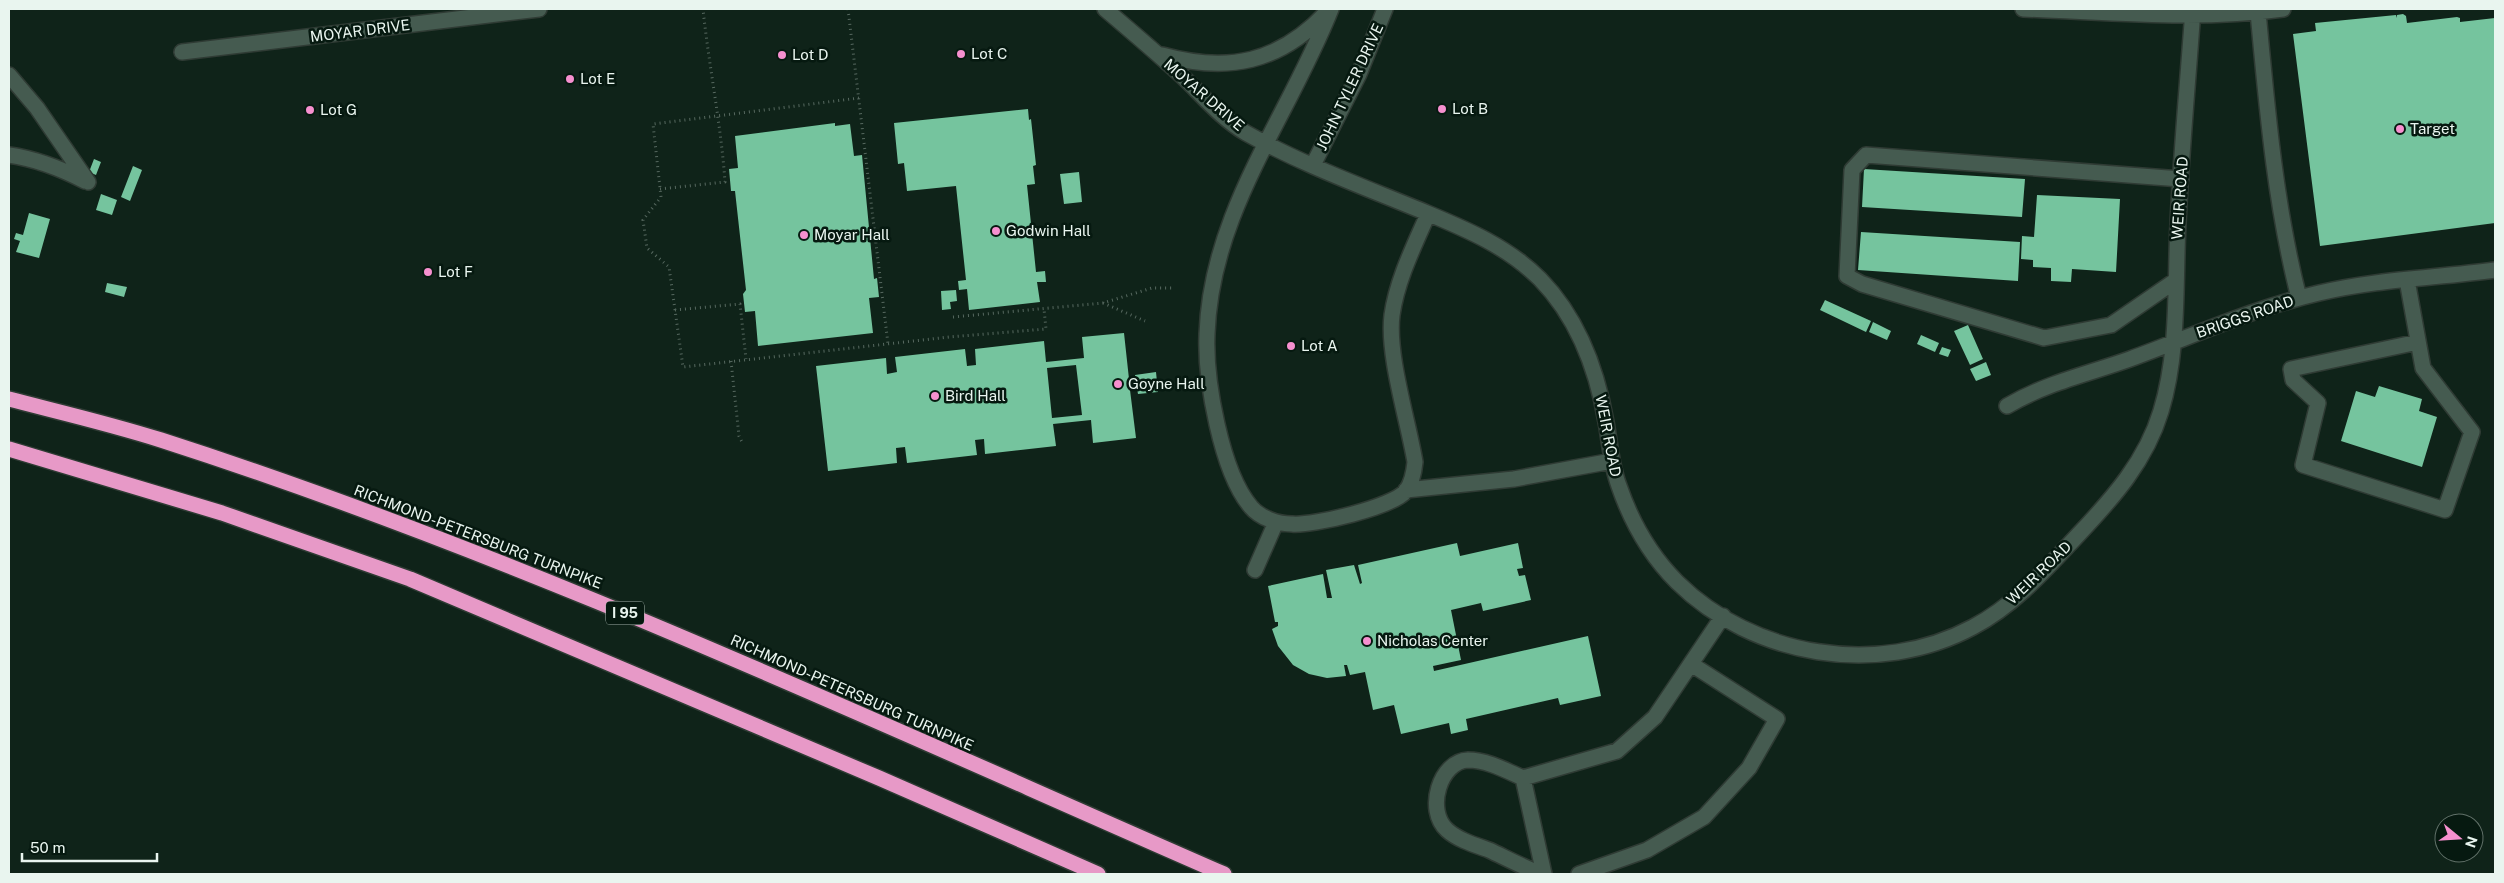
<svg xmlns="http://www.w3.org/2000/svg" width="2504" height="883" font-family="'Public Sans',sans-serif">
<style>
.building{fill:#75c49e;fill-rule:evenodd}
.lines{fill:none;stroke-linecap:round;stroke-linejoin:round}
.minor-casing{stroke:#2f3b34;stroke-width:18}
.highway-casing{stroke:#2f3b34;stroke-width:18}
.path{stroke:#576960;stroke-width:3;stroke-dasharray:1 4;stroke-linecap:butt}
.minor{stroke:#455b50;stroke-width:15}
.highway{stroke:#e799c7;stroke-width:15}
.poi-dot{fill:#f690cf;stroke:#061910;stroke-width:2}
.labels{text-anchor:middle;stroke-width:5;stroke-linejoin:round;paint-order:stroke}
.shield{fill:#061910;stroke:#a5b3ac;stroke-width:1}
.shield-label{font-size:14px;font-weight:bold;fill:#e9f5ef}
.street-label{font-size:15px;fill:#e9f5ef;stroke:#061910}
.poi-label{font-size:15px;fill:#e9f5ef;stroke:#061910;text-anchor:start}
</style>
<rect width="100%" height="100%" fill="#0f2319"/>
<path class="building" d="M2403,14L2406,16L2407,23L2457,17L2460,18V22L2495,18V223L2320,246L2293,34L2316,31L2315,23L2396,15V18L2397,15Z
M1028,109L1029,120L1031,119L1036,165L1033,166L1035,184L1027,185L1036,272L1045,271L1046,282H1037L1040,302L969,310L967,289L959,290L958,281L966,280L956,186L907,191L904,163L898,164L894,123Z
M835,123V126L850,124L854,156L862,155L874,279L877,278L879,297L869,298L873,333L758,346L755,311L745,312L743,294L746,290L735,191H731L729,169L738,168L735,136Z
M94,159L101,162L96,175L89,172Z
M133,166L142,170L130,201L121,197Z
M1864,169L2025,179L2022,217L1862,207Z
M1079,172L1082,202L1064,204L1060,174Z
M101,194L117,200L112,215L96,210Z
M2037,195L2120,199L2116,272L2072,269L2071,282L2051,281V268L2033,267V260L2021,259L2022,236L2034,237Z
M29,213L50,219L39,258L16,252L20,241L14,239L16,233L23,235Z
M1861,232L2020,242L2018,281L1858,270Z
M107,283L127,287L124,297L105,292Z
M956,290L957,301L950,302L951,309L942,310L941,291Z
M1825,300L1871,321L1866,332L1820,310Z
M1873,322L1891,331L1887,340L1869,332Z
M1968,325L1983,359L1970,365L1954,331Z
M1124,333L1129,379H1135V375L1156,372L1158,392L1138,394L1137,389L1130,390L1136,438L1093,443L1091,420L1053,424L1056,446L985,454L984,439L975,440L977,455L907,463L905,447L896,448L897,463L828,471L816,366L886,358L887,374L897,372L895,357L965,349L967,366L976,365L975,349L1044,341L1046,362L1084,358L1082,337ZM1076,365L1082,415L1052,418L1047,368Z
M1921,335L1939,343L1935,352L1917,344Z
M1942,347L1951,350L1948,357L1939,354Z
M1986,362L1991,375L1976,381L1970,369Z
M2379,386L2422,399L2419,411L2437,417L2422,467L2341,441L2356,391L2375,397Z
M1457,543L1460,556L1518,543L1523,568L1517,569L1519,576L1525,575L1531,600L1483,611L1481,603L1451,610L1461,660L1433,666L1434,671L1588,636L1601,696L1560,705L1558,698L1466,719L1468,730L1451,734L1449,723L1401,734L1394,705L1373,710L1365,672L1350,675L1347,665H1344L1346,676L1327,678L1309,674L1293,665L1278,646L1272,629L1278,626V622H1275L1268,586L1323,574L1327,598H1332L1326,570L1354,565L1360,584L1362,583L1358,565Z"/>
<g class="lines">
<g class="minor-casing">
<path id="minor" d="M1105,9C1131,31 1158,54 1183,77C1203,96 1222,119 1246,133C1303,165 1367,188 1427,213C1468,230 1508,247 1540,279C1577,317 1597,370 1606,422C1610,443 1611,465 1619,486C1631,521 1650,555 1677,582C1753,657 1878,678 1973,627C2015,605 2046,569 2078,535C2113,498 2146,461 2161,411C2179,352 2175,286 2178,224C2181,153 2188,81 2193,9
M1331,9C1288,118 1211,212 1207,334C1205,379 1221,472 1251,507C1260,518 1278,524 1292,524C1313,526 1393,507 1406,491C1412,483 1414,472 1415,462C1408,420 1387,355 1392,315C1397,280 1414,246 1428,214
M2023,9C2109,12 2197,21 2283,9
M2258,12C2267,108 2275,204 2299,298
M182,52L539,9
M1162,55C1228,73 1279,63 1327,12
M9,75L37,108L88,182
M9,155C37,159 60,168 85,181
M1313,165L1359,74L1385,9
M2407,280L2423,368L2472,432L2445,510L2303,465L2318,403L2293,380L2291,369L2418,342
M2175,281L2111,325L2044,338L1862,284L1847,276L1852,170L1866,155L2181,179
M2007,406C2046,383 2088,374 2130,359C2193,336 2254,308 2319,293C2377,279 2437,278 2495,270
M1406,490L1514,479L1612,461
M1255,570L1276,522
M1523,778C1507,771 1487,760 1468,760C1440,761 1425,810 1447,830C1458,840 1475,845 1489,850C1506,858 1523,867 1541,874
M1544,874L1523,778L1617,751L1655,717L1723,616
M1579,874L1647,850L1704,817L1749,768L1777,719L1691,664"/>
</g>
<g class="highway-casing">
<path id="highway" d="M9,399C59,412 111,424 161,440C525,557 873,721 1224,874
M9,449L222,513L410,579L879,778L1098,874"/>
</g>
<path class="path" d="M848,9L888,344
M859,98L653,124L661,197L643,220L647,248L669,267L683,367L949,337L1046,329L1044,309
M660,189L725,182C721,124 709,67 703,9
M1103,303L1145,321
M675,310L740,304L746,359
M953,317L1103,303L1152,288H1172
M731,361L739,436L742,442"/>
<use href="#minor" class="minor"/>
<use href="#highway" class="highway"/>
</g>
<g class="poi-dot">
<circle cx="961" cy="54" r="5"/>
<circle cx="782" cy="55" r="5"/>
<circle cx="570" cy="79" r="5"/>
<circle cx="1442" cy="109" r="5"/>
<circle cx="310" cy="110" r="5"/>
<circle cx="2400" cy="129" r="5"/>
<circle cx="996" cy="231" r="5"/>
<circle cx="804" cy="235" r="5"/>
<circle cx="428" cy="272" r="5"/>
<circle cx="1291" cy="346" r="5"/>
<circle cx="1118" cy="384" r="5"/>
<circle cx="935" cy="396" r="5"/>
<circle cx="1367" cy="641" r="5"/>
</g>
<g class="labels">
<rect class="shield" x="606" y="601.5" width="38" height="23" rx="4"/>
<g class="shield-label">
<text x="625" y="618">I 95</text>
</g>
<g class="street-label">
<text transform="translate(360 31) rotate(-7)" y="5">MOYAR DRIVE</text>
<text transform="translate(1350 87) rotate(-65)" y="5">JOHN TYLER DRIVE</text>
<text transform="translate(1204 95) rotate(41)" y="5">MOYAR DRIVE</text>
<text transform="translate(2180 198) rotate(-86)" y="5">WEIR ROAD</text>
<text transform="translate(2245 317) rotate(-19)" y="5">BRIGGS ROAD</text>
<text transform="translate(1608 436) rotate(79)" y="5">WEIR ROAD</text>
<text transform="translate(478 537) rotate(21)" y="5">RICHMOND-PETERSBURG TURNPIKE</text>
<text transform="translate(2039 573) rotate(-44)" y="5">WEIR ROAD</text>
<text transform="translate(852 693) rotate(24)" y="5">RICHMOND-PETERSBURG TURNPIKE</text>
</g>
<g class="poi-label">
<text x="971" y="59">Lot C</text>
<text x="792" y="60">Lot D</text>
<text x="580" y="84">Lot E</text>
<text x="1452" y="114">Lot B</text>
<text x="320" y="115">Lot G</text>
<text x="2410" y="134">Target</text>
<text x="1006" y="236">Godwin Hall</text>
<text x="814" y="240">Moyar Hall</text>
<text x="438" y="277">Lot F</text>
<text x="1301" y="351">Lot A</text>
<text x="1128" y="389">Goyne Hall</text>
<text x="945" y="401">Bird Hall</text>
<text x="1377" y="646">Nicholas Center</text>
</g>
</g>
<rect width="2504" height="883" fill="none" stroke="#e9f5ef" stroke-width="20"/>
<g transform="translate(2459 838) rotate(108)"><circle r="24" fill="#061910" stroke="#617169"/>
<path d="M0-4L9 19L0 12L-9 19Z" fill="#f690cf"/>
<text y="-8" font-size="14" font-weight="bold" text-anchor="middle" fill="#e9f5ef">N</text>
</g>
<path d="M22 853v8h135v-8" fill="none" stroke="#e9f5ef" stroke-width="2.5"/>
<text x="30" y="853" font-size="15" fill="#e9f5ef" stroke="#061910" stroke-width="4" paint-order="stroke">50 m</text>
</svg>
